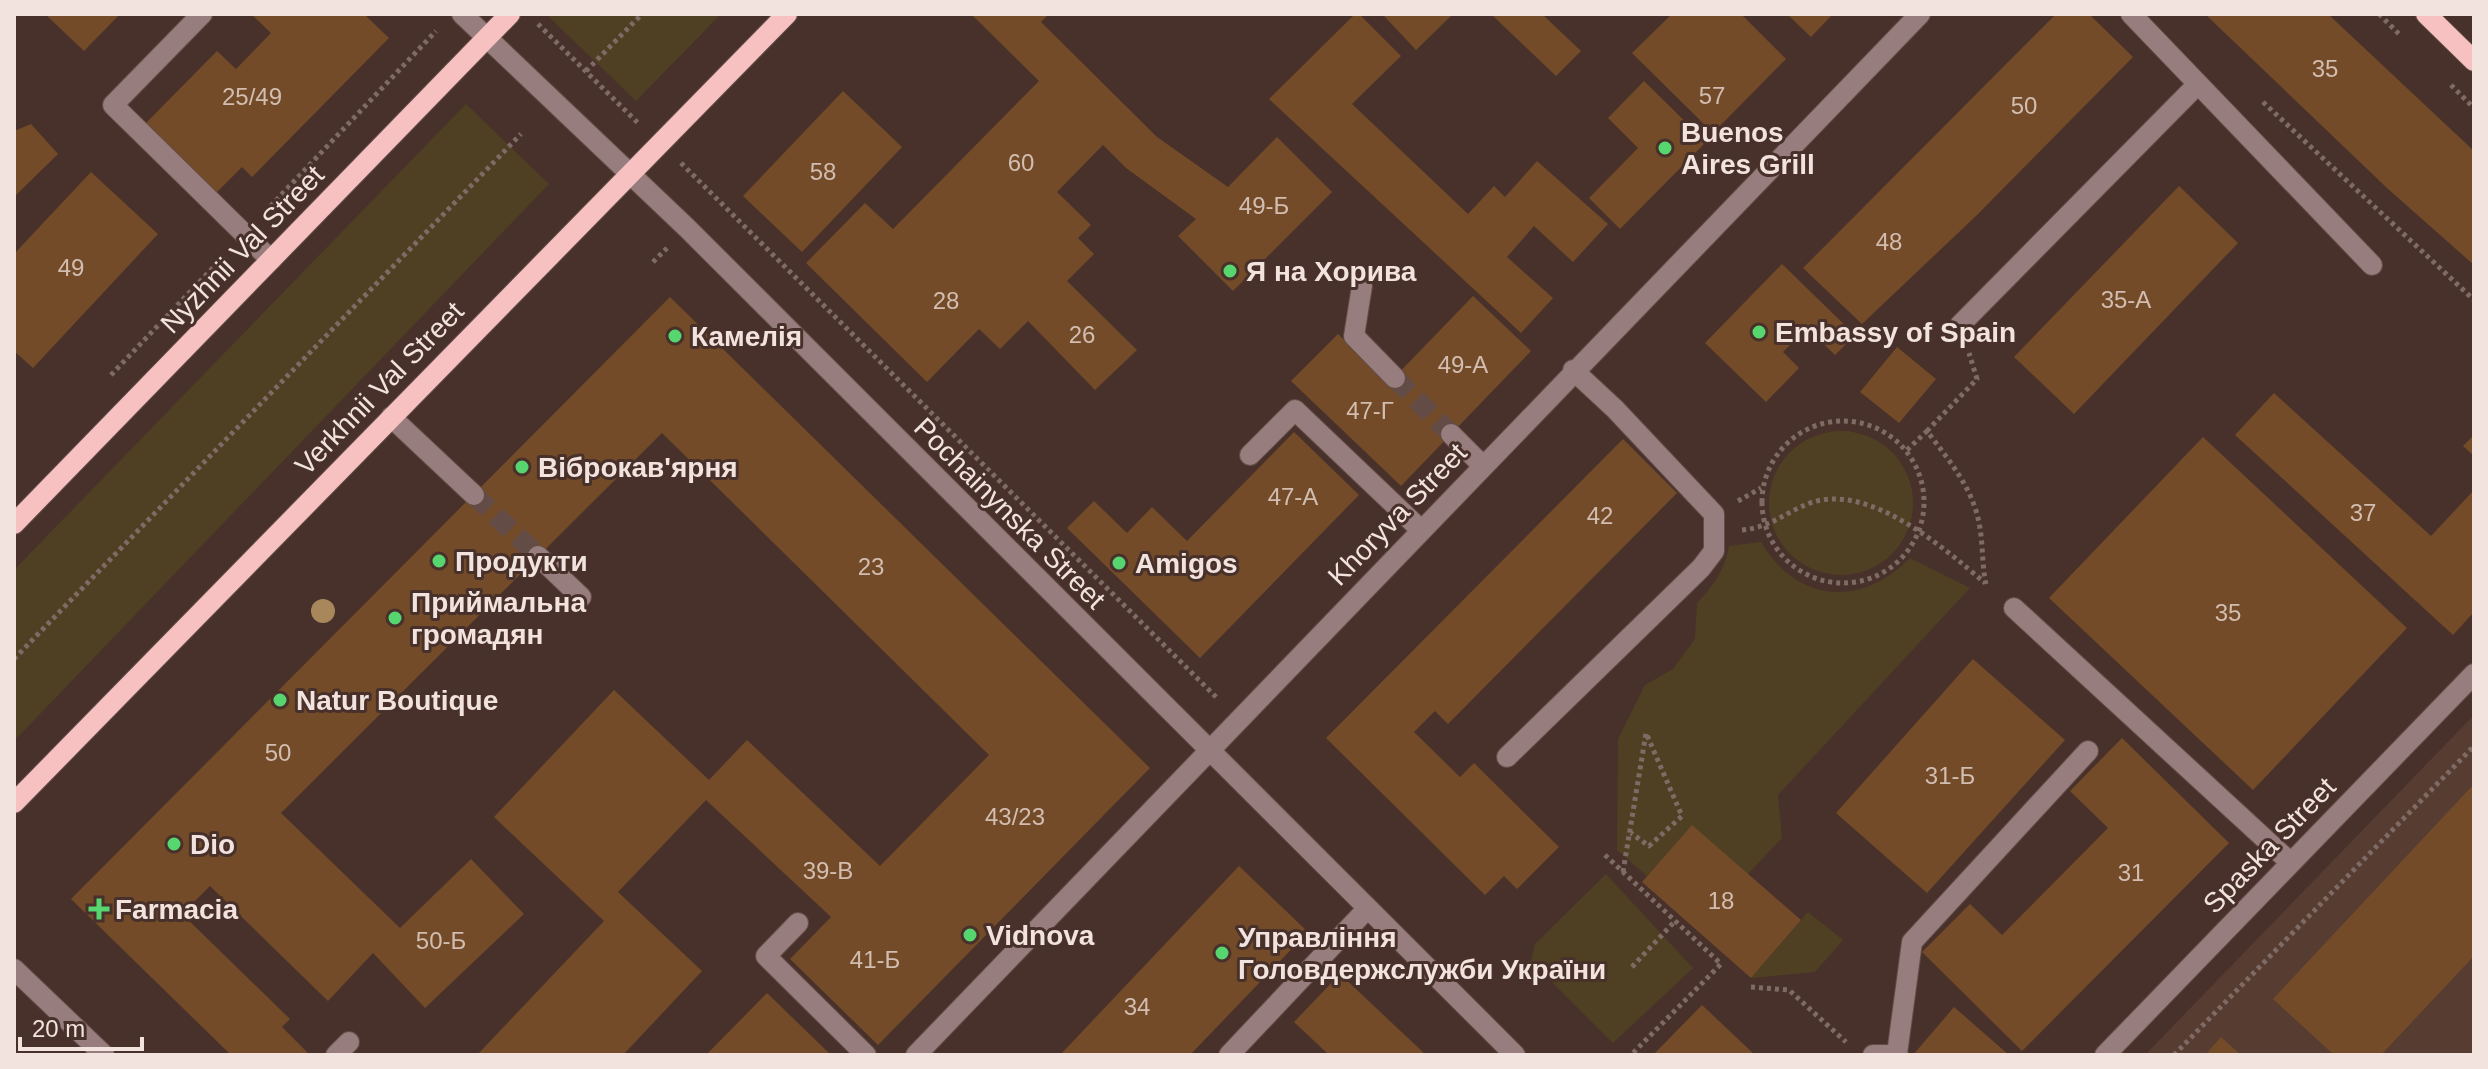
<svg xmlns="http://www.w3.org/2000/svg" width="2488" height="1069" font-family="Helvetica,sans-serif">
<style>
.built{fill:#573c32}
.green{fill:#4f4023}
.building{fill:#734b28}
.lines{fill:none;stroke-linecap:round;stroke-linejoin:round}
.minor-tunnel{stroke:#624c45;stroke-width:20;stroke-dasharray:20 10;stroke-linecap:butt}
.minor-casing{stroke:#634d47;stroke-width:22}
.major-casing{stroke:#634d47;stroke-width:22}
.path{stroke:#7f6b65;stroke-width:5;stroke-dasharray:4 4;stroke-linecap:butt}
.minor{stroke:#977d7d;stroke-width:20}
.major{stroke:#f7c1c2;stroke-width:20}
.tree{fill:#a8875b}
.poi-dot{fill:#57d670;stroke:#48312a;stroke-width:3}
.labels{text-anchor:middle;stroke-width:6;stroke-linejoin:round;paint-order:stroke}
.number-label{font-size:24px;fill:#d2bdb1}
.poi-label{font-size:28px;font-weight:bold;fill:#f2e3df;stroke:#48312a;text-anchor:start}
.street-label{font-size:28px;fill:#f2e3df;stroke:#48312a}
</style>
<rect width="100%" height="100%" fill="#48312a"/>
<path class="built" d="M2474,715V1055H2145Z"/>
<path class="green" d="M552,14H721L636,101L549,17Z
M466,104L549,184L14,741V570Z
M1769 503a72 72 0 1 1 144 0a72 72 0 1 1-144 0Z
M1761,542C1797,603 1861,608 1910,558L1970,588L1778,795L1782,838L1748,874L1692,826L1647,876L1617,850L1618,739L1645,685L1673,669L1695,639L1697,603C1714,585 1724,571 1729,546Z
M1606,874L1693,968L1613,1043L1531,961L1535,944Z
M1808,912L1843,940L1815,972L1751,978Z"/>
<path class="building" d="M45,14H120L84,51Z
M251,14H364L389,38L252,177L242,167L216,193L145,124L217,51L236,69L271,33Z
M971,14H1049L1041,22L1157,137L1228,187L1277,137L1332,192L1233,291L1178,236L1196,219L1126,168L1103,145L1057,192L1091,225L1078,238L1094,254L1067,281L1137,350L1095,390L1028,321L1000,349L979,329L927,382L806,263L865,203L893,229L1039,81Z
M1355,14H1359L1401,56L1352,104L1468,214L1494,186L1505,197L1537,161L1608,224L1573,262L1534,226L1507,257L1553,298L1521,333L1269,99Z
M1386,14H1453L1416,50L1384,16Z
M1491,14H1542L1581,51L1556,76Z
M1672,14H1741L1786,59L1713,133L1632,53Z
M1787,14H1833L1811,37Z
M2056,14H2089L2133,57L1977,215L1862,324L1803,268Z
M2205,14H2328L2474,151V265L2387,188Z
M1644,81L1706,142L1620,229L1589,198L1638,148L1608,118Z
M843,91L902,147L802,252L743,196Z
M31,124L58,154L14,197V131Z
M91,172L158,234L33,368L14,351V254Z
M2179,186L2238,243L2074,414L2014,357Z
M1782,264L1855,335L1835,355L1807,328L1783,352L1799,368L1766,402L1705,343Z
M1473,296L1531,351L1401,486L1291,381L1338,334L1389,383Z
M670,297L1150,768L878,1045L790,959L831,917L706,800L618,892L702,971L623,1055H477L604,921L494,817L614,690L709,780L747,740L880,866L989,755L662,433L281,813L400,928L471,859L524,914L425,1008L373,953L328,1001L210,886L182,914L290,1019L282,1027L310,1055H231L71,899Z
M1897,347L1936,379L1899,423L1860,392Z
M2274,393L2431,536L2474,490V612L2453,635L2235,435Z
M1294,432L1359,495L1200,658L1067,528L1094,501L1127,533L1152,507L1187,541Z
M2474,435V456L2463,446Z
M2203,437L2407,628L2253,790L2049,598Z
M1623,439L1677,493L1448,724L1435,711L1414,732L1460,777L1474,763L1559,847L1517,889L1504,876L1485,895L1326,738Z
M1973,659L2065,740L1927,893L1836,813Z
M2122,738L2229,843L2022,1051L1922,952L1970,904L2002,935L2108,828L2070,791Z
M2474,784V956L2381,1055H2334L2273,999Z
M1692,825L1801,920L1751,978L1642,882Z
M1239,866L1308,932L1190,1055H1060Z
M1340,974L1426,1055H1329L1294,1022Z
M767,993L831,1055H706Z
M1702,1005L1755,1055H1653Z
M1954,1007L2009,1055H1913Z
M2221,1037L2241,1055H2205Z"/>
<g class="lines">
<path class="minor-tunnel" d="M1395,378L1451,434
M474,495L538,556"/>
<g class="minor-casing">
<path id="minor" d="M202,14L113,105L271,260
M462,14L687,228L1515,1055
M2131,14L2372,265
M1362,286L1354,336L1395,378
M1960,325L2198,84
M391,417L474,495
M1451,434L1482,465
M1250,455L1295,410L1421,530
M538,556L581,597
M2014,608L2291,863
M1507,757L1701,568L1714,551V514L1615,409L1573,370
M798,923L766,956L866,1055
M14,969L104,1055
M1897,1054L1912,942L2088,751
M336,1055L349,1042
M916,1055L1920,14
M1229,1055L1367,909
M1873,1055H1898
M2105,1055L2474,674"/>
</g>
<g class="major-casing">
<path id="major" d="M2426,14L2474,61
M14,524L510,14
M14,803L787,14"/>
</g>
<path class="path" d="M2379,14L2401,36
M538,24L639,124
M586,71L642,14
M2451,85L2474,108
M2263,102L2474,300
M681,163L1218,699
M265,212L436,31
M653,262L667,248
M111,375L225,255
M1762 502a81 81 0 1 1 162 0a81 81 0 1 1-162 0Z
M1927,431L1977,379L1969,353
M1907,450L1927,431C1950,462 1974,489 1980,528C1983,546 1982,567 1986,584
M1738,501L1761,488
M1742,530C1772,527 1784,513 1810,503C1869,482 1944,548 1985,583
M14,659L521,134
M1605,855L1721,964L1631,1055
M1623,872L1646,733L1682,816L1649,846L1631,833
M1632,967L1675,921
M1751,987L1789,990L1846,1042
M2174,1055L2474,746"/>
<use href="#minor" class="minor"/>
<use href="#major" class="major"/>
</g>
<circle class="tree" cx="323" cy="611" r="12"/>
<g class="poi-dot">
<circle cx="1665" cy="148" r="8"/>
<circle cx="1230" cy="271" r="8"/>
<circle cx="1759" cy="332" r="8"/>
<circle cx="675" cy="336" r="8"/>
<circle cx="522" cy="467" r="8"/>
<circle cx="439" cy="561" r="8"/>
<circle cx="1119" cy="563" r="8"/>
<circle cx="395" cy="618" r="8"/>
<circle cx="280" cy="700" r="8"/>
<circle cx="174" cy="844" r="8"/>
<path d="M95 897h8v8h8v8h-8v8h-8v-8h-8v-8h8z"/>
<circle cx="970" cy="935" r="8"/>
<circle cx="1222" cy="953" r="8"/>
</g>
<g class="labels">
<g class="number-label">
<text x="2325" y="77">35</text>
<text x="1712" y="104">57</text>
<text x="252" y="105">25/49</text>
<text x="2024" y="114">50</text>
<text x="1021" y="171">60</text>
<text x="823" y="180">58</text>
<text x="1264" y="214">49-Б</text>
<text x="1889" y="250">48</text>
<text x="71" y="276">49</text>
<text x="2126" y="308">35-А</text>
<text x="946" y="309">28</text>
<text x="1082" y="343">26</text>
<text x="1463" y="373">49-А</text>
<text x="1370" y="419">47-Г</text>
<text x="1293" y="505">47-А</text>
<text x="2363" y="521">37</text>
<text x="1600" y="524">42</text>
<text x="871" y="575">23</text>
<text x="2228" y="621">35</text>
<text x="278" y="761">50</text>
<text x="1950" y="784">31-Б</text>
<text x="1015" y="825">43/23</text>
<text x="828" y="879">39-В</text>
<text x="2131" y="881">31</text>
<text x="1721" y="909">18</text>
<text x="441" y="949">50-Б</text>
<text x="875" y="968">41-Б</text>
<text x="1137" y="1015">34</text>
</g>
<g class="poi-label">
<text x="1681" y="142">Buenos<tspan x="1681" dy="32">Aires Grill</tspan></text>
<text x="1246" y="281">Я на Хорива</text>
<text x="1775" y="342">Embassy of Spain</text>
<text x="691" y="346">Камелія</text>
<text x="538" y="477">Віброкав'ярня</text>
<text x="455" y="571">Продукти</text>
<text x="1135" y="573">Amigos</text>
<text x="411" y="612">Приймальна<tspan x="411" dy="32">громадян</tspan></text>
<text x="296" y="710">Natur Boutique</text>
<text x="190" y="854">Dio</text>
<text x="115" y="919">Farmacia</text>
<text x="986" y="945">Vidnova</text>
<text x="1238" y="947">Управління<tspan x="1238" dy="32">Головдержслужби України</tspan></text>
</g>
<g class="street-label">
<text transform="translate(242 249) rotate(-46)" y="10">Nyzhnii Val Street</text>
<text transform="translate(379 388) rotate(-46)" y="10">Verkhnii Val Street</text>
<text transform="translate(1010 513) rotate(45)" y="10">Pochainynska Street</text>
<text transform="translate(1397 514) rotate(-46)" y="10">Khoryva Street</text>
<text transform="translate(2269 845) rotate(-46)" y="10">Spaska Street</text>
</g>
</g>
<rect width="2488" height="1069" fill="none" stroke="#f2e3df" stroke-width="32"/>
<path d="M20 1037v12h122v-12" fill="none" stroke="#f2e3df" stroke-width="4"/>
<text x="32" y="1037" font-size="24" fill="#f2e3df" stroke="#48312a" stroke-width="6" paint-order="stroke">20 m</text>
</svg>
